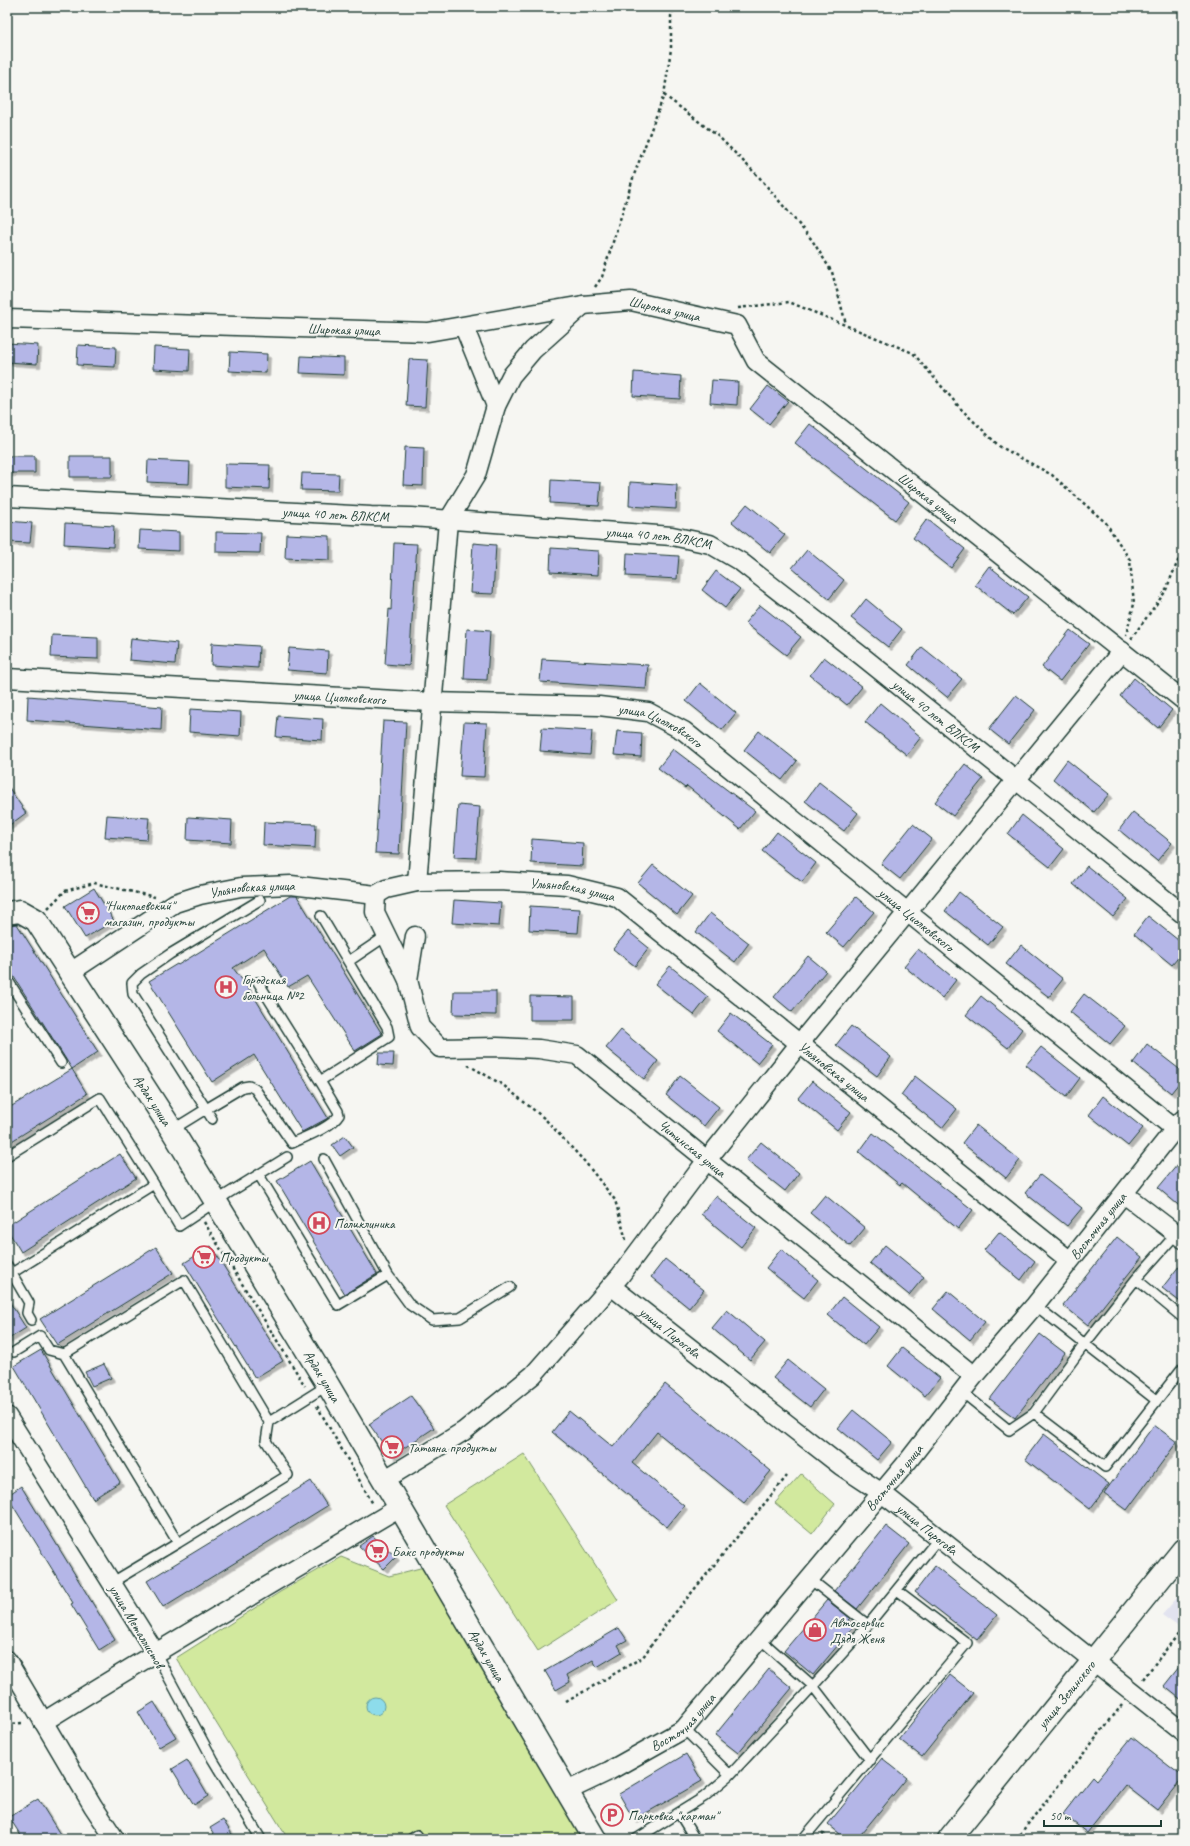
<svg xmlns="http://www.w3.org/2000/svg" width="1190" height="1846" font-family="Caveat,sans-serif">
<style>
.built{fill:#e2e3ef}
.green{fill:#d2e99e;stroke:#789369}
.water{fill:#8ddceb;stroke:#619ca2}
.building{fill:#b4b6e7;stroke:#1f3d34;filter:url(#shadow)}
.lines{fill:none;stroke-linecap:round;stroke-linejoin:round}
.service-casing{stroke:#1f3d34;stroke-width:12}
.minor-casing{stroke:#1f3d34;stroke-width:21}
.tertiary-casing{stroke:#1f3d34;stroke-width:25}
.secondary-casing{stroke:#1f3d34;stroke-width:25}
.path{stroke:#1f3d34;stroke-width:2.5;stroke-dasharray:3 3;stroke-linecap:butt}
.service{stroke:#f6f6f2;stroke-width:9}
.minor{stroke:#f6f6f2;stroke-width:18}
.tertiary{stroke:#f6f6f2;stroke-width:22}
.secondary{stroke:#f6f6f2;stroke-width:22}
.labels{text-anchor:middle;stroke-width:4;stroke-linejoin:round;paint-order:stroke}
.street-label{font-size:14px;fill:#1f3d34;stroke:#f6f6f2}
.poi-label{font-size:14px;fill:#1f3d34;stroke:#f6f6f2;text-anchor:start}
</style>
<defs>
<filter id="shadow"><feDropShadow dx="3.5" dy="3.5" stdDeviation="0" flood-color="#0004"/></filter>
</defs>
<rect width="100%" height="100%" fill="#f6f6f2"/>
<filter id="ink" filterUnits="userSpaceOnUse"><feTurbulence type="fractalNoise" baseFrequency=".025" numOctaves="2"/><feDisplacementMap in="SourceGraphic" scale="8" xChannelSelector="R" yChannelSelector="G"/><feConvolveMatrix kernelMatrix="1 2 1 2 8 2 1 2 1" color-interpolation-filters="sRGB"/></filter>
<g filter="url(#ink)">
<path class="built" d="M1183,1591V1630L1162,1615Z"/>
<path class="green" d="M524,1454L618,1600L538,1651L444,1505Z
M801,1474L835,1504L812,1534L775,1503Z
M341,1557L389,1576L424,1567L584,1839H288L176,1658L280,1592Z"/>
<path class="water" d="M366 1706a9 9 0 1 1 18 0a9 9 0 1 1-18 0Z"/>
<path class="building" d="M7,343L38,345L37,364L7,362Z
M78,345L116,347L115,367L77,365Z
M154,347L190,349L189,371L153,369Z
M230,352L267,354L266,373L229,371Z
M301,356L344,358V375L300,373Z
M409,359L428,360L425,407L406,406Z
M634,372L681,376L680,399L633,396Z
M712,380L738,382L737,405L710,403Z
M768,386L788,401L769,424L750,409Z
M810,424L909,502L895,520L795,443Z
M405,447L424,448L423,486L403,485Z
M7,456H35V473H7Z
M70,456H112V477H70Z
M148,460L190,462L189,484L147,482Z
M225,464L270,465L269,489L225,487Z
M302,473L339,474L338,491L301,490Z
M551,480L601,483L599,506L550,503Z
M630,482L677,485L676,509L629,506Z
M747,504L785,535L770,553L732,522Z
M927,519L965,549L951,568L913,538Z
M7,521L32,523L30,543L7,542Z
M65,523L114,526L113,547L64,544Z
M140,530L179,532V551L139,549Z
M216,532L261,533L260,553L216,552Z
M286,534L330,536V560L285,558Z
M394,543L417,544L409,666L385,664L389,609L391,610Z
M473,543L496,545L493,594L470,593Z
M551,548L599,551L598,575L550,572Z
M807,550L844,580L829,599L792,568Z
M627,553L679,556L677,579L626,576Z
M989,566L1028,597L1013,615L975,585Z
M716,571L740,589L725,608L702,590Z
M866,599L902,629L888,647L851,618Z
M760,605L801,637L786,655L745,623Z
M467,629L490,631L487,680L464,679Z
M1070,630L1089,644L1060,681L1042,667Z
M52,635L98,637V659L51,657Z
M131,638L177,643L175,664L129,660Z
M212,643L259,646L258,668L211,665Z
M922,647L962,679L947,697L908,665Z
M289,648L328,651L327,673L287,670Z
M824,657L862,687L847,705L810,675Z
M542,659L648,665L646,689L540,682Z
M1134,678L1172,710L1158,728L1120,696Z
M700,683L736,713L722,730L686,701Z
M1016,695L1035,710L1008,744L989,729Z
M28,696L162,707L161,730L27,720Z
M880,703L921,737L907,755L865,722Z
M190,709L241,712L240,736L189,732Z
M278,716L323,719L322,740L276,737Z
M383,721L406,722L399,854L375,853Z
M464,722L487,723L484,777L460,776Z
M542,728L592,731L590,755L540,751Z
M617,731L642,733L641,757L614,755Z
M759,731L797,761L782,780L744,750Z
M673,749L755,811L740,829L687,786L685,788L658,768Z
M1067,760L1109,794L1094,812L1053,779Z
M965,764L983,779L953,816L935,802Z
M819,782L858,813L844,831L805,801Z
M7,785L26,813L7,827Z
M458,805L480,807L476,858L454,857Z
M1133,812L1172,843L1157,861L1119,830Z
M107,815L149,818L147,840L105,837Z
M1022,815L1064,849L1050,867L1008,834Z
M188,817L232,820L231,843L187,840Z
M264,822L316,824L315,848L263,845Z
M913,824L932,839L900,879L881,864Z
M777,832L816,863L802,882L762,851Z
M532,839L583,843L582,866L531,863Z
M653,865L692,896L677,915L638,883Z
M1087,866L1128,899L1113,917L1073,884Z
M94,888L114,921L85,938L65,906Z
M959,892L1003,927L988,945L945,911Z
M290,896H297L382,1034L355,1051L307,976L288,987L264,948L233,968L250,990L328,1118L302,1132L254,1055L212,1082L149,981L177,964L178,965Z
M856,897L874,912L844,947L826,932Z
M454,900L501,903L499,926L452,923Z
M530,906L580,909L578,933L529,930Z
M710,913L749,943L735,962L696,932Z
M1148,916L1183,944V952L1172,965L1134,934Z
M17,924L98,1052L72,1069L7,966V925Z
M628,931L649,948L635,966L613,949Z
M1021,945L1063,979L1049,997L1006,964Z
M918,949L956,980L942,998L904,966Z
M808,956L826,971L792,1012L774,997Z
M670,966L708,997L694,1015L655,984Z
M454,991H496V1015L453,1014Z
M1084,994L1125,1026L1110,1044L1070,1012Z
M530,996L574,997V1020H530Z
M981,996L1022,1029L1008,1048L966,1015Z
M731,1013L772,1045L757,1063L717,1031Z
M851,1026L891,1057L877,1076L836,1045Z
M621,1030L658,1061L644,1079L606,1048Z
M1147,1044L1183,1072V1078L1171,1093L1133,1063Z
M1041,1047L1080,1078L1066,1097L1026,1065Z
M379,1053H394L393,1066L378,1065Z
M72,1069L87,1094L7,1144V1109Z
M680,1076L719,1107L704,1126L666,1095Z
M915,1076L957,1109L942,1128L901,1095Z
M812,1081L851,1112L837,1130L798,1098Z
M1103,1096L1143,1128L1128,1146L1089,1115Z
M976,1125L1020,1160L1006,1178L962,1143Z
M873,1133L973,1210L958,1229L902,1183L900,1185L859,1152Z
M345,1136L353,1147L340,1156L332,1145Z
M761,1142L799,1173L785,1191L746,1160Z
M120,1154L136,1178L21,1252L7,1229V1226Z
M1183,1158V1209L1158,1188Z
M310,1161L377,1274L345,1294L277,1181Z
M1040,1175L1082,1208L1067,1226L1025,1193Z
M825,1195L865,1228L850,1246L810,1213Z
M716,1196L756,1228L741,1247L701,1214Z
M999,1232L1035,1261L1021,1280L984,1250Z
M1117,1237L1142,1257L1088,1325L1063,1305Z
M885,1245L924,1277L909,1295L870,1263Z
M211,1246L283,1361L255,1378L184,1263Z
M156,1247L173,1273L57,1345L40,1319Z
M781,1249L818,1280L804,1298L766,1268Z
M665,1259L704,1290L689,1308L651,1277Z
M1183,1261V1304L1162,1288Z
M948,1291L985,1322L970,1340L933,1309Z
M842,1297L879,1327L864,1345L828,1315Z
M7,1298L26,1328L7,1340Z
M727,1310L765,1342L750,1360L712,1328Z
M1040,1334L1065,1353L1015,1418L990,1399Z
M902,1348L940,1378L925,1396L888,1366Z
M41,1350L120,1482L93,1499L14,1366Z
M788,1360L824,1389L810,1407L773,1378Z
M104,1364L111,1378L92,1386L85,1372Z
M665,1384L771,1471L744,1503L657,1432L632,1463L684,1506L667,1527L552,1432L569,1411L613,1447Z
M411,1396L434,1428L392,1456L369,1424Z
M853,1410L892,1442L877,1460L838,1428Z
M1154,1425L1177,1442L1127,1510L1104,1493Z
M1044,1434L1109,1484L1090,1509L1025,1459Z
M311,1481L327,1506L163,1607L147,1581Z
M21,1486L115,1640L99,1650L71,1604L73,1603L7,1496Z
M886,1526L909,1544L857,1609L834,1591Z
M373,1536L396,1557L384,1569L359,1546Z
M935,1566L997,1615L977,1640L915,1592Z
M827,1600L850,1618L848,1620L854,1626L813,1675L784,1651Z
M619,1628L627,1640L618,1645L622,1652L597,1667L593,1660L567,1675L570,1682L556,1690L545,1671Z
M1183,1662V1701L1164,1686Z
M769,1669L792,1688L738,1753L715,1735Z
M950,1675L973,1693L922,1757L899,1739Z
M154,1702L176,1737L159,1747L138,1712Z
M1132,1737L1183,1777L1157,1810L1125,1785L1087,1833L1063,1814L1093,1776L1097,1780Z
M686,1754L702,1781L634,1820L619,1794Z
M882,1758L907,1778L857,1839H846L828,1824Z
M187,1760L208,1796L194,1805L172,1769Z
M38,1799L63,1839H23L9,1817Z
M223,1820L235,1839H217L210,1828Z"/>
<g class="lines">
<g class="service-casing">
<path id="service" d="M349,961L386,936
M7,979L61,1063
M258,982L320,1081
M212,1119L206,1109L243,1087L249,1086L255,1089L292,1143C305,1137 332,1127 339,1115L338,1111L320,1081L389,1037L387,1027L321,916
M172,1130L206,1109L133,994L132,983L141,974L170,954L260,900
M7,1156L100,1098L154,1184
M259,1175L338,1305L388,1275L324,1159
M7,1265L29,1303L27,1313L31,1320
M12,1273L154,1184L179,1226L227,1194L287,1157
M388,1275L410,1305L432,1320L460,1318L510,1287
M1136,1279L1178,1232
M1035,1305L1156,1400
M1183,1318L1136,1279L1084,1345L1034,1413L1105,1467L1183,1367
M14,1352L40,1336L49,1350L64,1354
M962,1392L1009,1430L1034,1413
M178,1543L288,1475L266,1441L269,1422
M810,1579L868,1625
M111,1583L178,1543L64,1354L184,1280L269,1422L328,1385
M155,1652L213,1760L261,1839
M684,1729L730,1775
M870,1760L813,1686L868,1625L938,1539
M679,1813L695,1839
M411,1839L417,1835L419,1839
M636,1839L704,1797L730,1775L813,1686L760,1639
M803,1839L967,1643L897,1590"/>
</g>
<g class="minor-casing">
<g id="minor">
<path id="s1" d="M7,319L428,332L583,305L631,301L737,325L756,361L1183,700"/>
<path d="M464,327L496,406"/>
<path id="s2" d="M7,497L371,516L411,517L672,536L710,544L741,562L863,657L1183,914"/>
<path id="s3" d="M7,678L431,702L599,706L648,712L684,731L1175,1129"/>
<path d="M417,882L448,521L476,475L496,406L511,376L533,350L583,305"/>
<path id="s4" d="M376,895L375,912L408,980L420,1027L440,1048L497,1047L539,1049L577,1055L974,1376"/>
<path id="s5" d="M69,973L175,903L200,895L241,887L291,885L376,895L386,889L417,882L499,881L567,885L617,897L1069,1260"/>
<path d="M408,980L415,936"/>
<path d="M1124,1194L1183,1239"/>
<path id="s6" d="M611,1286L841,1466L882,1493L1183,1732"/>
<path d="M7,1416L155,1652"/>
<path d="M384,1480L464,1431L533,1375L620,1276L707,1160L800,1043L1122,651"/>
<path d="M7,1660L93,1806L115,1839"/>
<path d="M43,1722C161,1648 281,1578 400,1507"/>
<path id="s7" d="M567,1791L609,1771L684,1729L908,1461L974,1376L1035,1305L1182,1120"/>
</g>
</g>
<g class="tertiary-casing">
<g id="tertiary">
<path id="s8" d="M7,913L20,911L36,920L172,1130L328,1385L595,1839"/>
</g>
</g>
<g class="secondary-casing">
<g id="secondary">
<path id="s9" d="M949,1839L1183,1550"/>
</g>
</g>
<path class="path" d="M664,95L719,137L759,177L812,240L832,272L846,324
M595,287L602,277L634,175L664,95L671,49V16L674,7
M738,308L789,302L913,353L961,409L999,446L1052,475L1106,523L1130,560L1134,604L1126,635
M1131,639L1165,592L1183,549
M48,908L65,891L94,883L155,897
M468,1065L503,1085L545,1119L585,1162L615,1200L626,1240
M204,1222L305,1386
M317,1406L373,1504
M1143,1679L1183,1628
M566,1702L643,1657L666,1624L787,1476
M7,1724L24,1723
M822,1833L827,1839
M1016,1839L1122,1705"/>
<use href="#service" class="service"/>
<use href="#minor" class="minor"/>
<use href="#tertiary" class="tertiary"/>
<use href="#secondary" class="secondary"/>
</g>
</g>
<defs>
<g id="supermarket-ring" transform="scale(1.15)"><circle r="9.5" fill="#f6f6f2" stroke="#d1495b" stroke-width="1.5"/><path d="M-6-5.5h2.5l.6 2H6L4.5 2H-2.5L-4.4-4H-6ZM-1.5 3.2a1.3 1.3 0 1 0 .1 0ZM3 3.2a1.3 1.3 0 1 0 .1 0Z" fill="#d1495b"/></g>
<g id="hospital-ring" transform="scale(1.15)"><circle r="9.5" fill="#f6f6f2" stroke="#d1495b" stroke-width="1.5"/><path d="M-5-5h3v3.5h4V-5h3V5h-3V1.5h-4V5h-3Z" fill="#d1495b"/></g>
<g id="shop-ring" transform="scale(1.15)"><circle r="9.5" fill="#f6f6f2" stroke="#d1495b" stroke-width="1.5"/><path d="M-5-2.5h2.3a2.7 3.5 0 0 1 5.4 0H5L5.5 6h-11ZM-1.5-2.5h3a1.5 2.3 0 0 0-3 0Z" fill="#d1495b"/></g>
<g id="parking-ring" transform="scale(1.15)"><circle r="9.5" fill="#f6f6f2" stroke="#d1495b" stroke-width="1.5"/><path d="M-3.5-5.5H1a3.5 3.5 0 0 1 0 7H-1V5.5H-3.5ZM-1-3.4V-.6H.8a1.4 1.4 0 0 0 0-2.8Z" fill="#d1495b"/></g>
</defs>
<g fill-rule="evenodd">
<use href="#supermarket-ring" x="88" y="913"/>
<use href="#hospital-ring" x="226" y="987"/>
<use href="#hospital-ring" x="319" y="1223"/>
<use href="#supermarket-ring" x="204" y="1257"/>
<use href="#supermarket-ring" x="392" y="1447"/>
<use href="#supermarket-ring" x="377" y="1551"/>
<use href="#shop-ring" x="815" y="1630"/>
<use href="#parking-ring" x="612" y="1815"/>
</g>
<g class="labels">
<g class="street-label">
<text dy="5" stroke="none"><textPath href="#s1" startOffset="661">Широкая улица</textPath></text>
<text dy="5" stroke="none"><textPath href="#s1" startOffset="337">Широкая улица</textPath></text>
<text dy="5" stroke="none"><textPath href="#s1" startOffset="996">Широкая улица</textPath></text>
<text dy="5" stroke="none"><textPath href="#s2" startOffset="329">улица 40 лет ВЛКСМ</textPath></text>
<text dy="5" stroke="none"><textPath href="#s2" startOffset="653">улица 40 лет ВЛКСМ</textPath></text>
<text dy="5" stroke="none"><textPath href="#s3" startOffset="333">улица Циолковского</textPath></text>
<text dy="5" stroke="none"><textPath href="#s2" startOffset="989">улица 40 лет ВЛКСМ</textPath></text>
<text dy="5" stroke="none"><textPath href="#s3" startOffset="658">улица Циолковского</textPath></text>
<text dy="5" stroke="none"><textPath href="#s5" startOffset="206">Ульяновская улица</textPath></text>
<text dy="5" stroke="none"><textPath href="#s5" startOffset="530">Ульяновская улица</textPath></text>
<text dy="5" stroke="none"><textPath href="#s3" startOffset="982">улица Циолковского</textPath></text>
<text dy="5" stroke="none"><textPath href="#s5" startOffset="854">Ульяновская улица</textPath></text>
<text dy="5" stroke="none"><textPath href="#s8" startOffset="246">Ардак улица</textPath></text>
<text dy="5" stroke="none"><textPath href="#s4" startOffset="456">Читинская улица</textPath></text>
<text dy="5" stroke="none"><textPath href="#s7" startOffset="784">Восточная улица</textPath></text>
<text dy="5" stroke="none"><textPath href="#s6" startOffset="75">улица Пирогова</textPath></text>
<text dy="5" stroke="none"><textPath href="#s8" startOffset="570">Ардак улица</textPath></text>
<text dy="5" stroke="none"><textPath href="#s7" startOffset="460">Восточная улица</textPath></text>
<text dy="5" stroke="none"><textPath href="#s6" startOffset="399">улица Пирогова</textPath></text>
<text transform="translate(137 1626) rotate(59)" y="5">улица Металлистов</text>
<text dy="5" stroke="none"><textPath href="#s8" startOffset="894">Ардак улица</textPath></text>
<text dy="5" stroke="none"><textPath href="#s9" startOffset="186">улица Зелинского</textPath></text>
<text dy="5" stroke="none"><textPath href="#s7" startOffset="136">Восточная улица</textPath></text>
</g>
<g class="poi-label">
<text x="104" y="910">"Николаевский"<tspan x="104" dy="16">магазин, продукты</tspan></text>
<text x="242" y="984">Городская<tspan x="242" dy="16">больница №2</tspan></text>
<text x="334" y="1228">Поликлиника</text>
<text x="220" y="1262">Продукты</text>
<text x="408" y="1452">Татьяна продукты</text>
<text x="392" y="1556">Бакс продукты</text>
<text x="830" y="1627">Автосервис<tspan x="830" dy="16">Дядя Женя</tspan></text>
<text x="628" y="1820">Парковка "карман"</text>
</g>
</g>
<rect width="1190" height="1846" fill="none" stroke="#f6f6f2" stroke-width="24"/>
<rect x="12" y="12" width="1166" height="1822" fill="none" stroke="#1f3d34" stroke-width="1.5" filter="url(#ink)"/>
<path d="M1044 1820v6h117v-6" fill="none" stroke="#1f3d34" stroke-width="2"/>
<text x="1050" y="1820" font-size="12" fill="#1f3d34" stroke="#f6f6f2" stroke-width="3" paint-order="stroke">50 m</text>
</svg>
